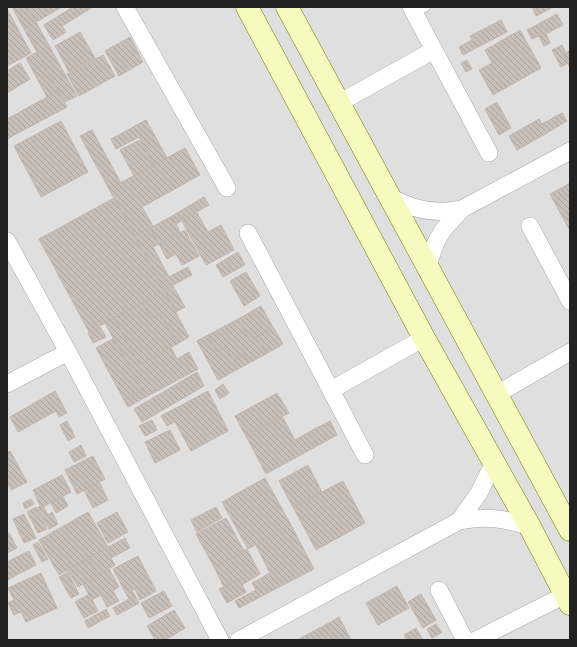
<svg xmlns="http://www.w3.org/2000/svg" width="577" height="647" font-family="'DejaVu Sans',sans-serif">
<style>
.residential{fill:#e0dfdf}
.building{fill:url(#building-back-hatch);stroke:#c4b6ab}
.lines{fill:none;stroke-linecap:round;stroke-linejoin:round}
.service-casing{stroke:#a9a9a9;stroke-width:9}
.minor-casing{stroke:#a9a9a9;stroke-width:18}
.secondary-casing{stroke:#707d05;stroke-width:23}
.service{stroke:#fff;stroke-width:8}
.minor{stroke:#fff;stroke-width:17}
.secondary{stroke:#f7fabf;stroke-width:22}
</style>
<defs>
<pattern id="building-back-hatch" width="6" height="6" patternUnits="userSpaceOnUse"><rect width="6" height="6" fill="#c7bfb8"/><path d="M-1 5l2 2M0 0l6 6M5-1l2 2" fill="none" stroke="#aba49e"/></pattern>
</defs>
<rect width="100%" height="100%" fill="#f2efe9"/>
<path class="residential" d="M7,7H570V640H7Z"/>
<path class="building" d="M12,7H27L36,22L24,29Z
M27,7H62L36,22Z
M73,7H93L62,26L66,32L53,40L44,25Z
M532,7H553L536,16Z
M7,9L31,53L7,66Z
M557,14L563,25L546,34L550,43L544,46L539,36L532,39L527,30Z
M501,20L507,32L476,48L470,36Z
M36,22L77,96L65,102L24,29Z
M520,30L541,68L493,95L479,70L492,63L485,50Z
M80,32L95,58L69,72L55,46Z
M130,37L143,62L119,76L105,51Z
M472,40L476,48L463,55L459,47Z
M562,45L566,53L563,54L568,63L561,67L552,50Z
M570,51V68L563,54Z
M37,52L58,91L47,97L26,58Z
M103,55L115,76L79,96L67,74Z
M467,60L472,69L466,72L461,63Z
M20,63L30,79L7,93V71Z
M58,91L67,107L7,139V119Z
M497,102L511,128L499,135L485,109Z
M562,113L567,121L547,133L542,124Z
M539,119L547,133L517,150L509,136Z
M146,120L167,158L154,165L139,137L116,149L111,139Z
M61,121L88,172L41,197L14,146Z
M92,130L121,183L109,189L80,136Z
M140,140L154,165L134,176L120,150Z
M185,148L200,175L142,207L153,226L135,236L109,189Z
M570,183V228L569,229L550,194Z
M204,197L209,205L176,224L172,216Z
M114,198L164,290L89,332L39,239Z
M197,213L208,232L221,225L234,250L206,265L182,221Z
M172,216L180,232L159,244L150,228Z
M150,228L159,244L153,247L169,277L188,267L192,275L164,290L135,236Z
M185,230L199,256L182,265L176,254L167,259L159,244Z
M238,252L245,265L223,277L216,265Z
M246,272L260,296L244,306L230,281Z
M173,286L185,307L176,312L164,290Z
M164,290L189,337L177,344L160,314L151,319L142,302Z
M142,302L151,319L160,314L177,344L139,364L114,318Z
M261,306L273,327L250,341L238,319Z
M114,318L139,364L171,347L177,359L189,352L198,369L146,397L105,323Z
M238,319L250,341L256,337L266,354L249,363L244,353L233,359L226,347L217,352L208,335Z
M100,327L106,337L93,343L88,333Z
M273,327L283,344L266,354L256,337Z
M208,335L217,352L226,347L233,359L244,353L249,363L218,380L197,341Z
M114,338L142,390L124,400L96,348Z
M197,372L204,386L142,422L134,409Z
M223,384L229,393L220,399L215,390Z
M142,390L146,397L128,407L124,400Z
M55,391L67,413L59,417L56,411L18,432L10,417Z
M208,391L228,431L191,451L175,422L167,426L161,416Z
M277,393L289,413L246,436L235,416Z
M282,416L295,440L309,432L317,446L266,474L246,436Z
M152,420L157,430L145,436L139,426Z
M67,421L75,437L68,441L60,425Z
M330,421L337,435L317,446L309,432Z
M170,430L180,450L155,463L145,442Z
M81,445L86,456L74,462L69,452Z
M10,451L27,482L11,490L7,482V452Z
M93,456L105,479L77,494L65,470Z
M308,465L322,492L293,507L279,481Z
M62,475L71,492L41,508L33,490Z
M265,478L291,525L248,549L222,502Z
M343,481L365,523L316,550L293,507Z
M99,482L108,500L93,508L84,490Z
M63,497L68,506L56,513L51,503Z
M31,499L34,504L25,509L23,503Z
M41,506V508L44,507L48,515L52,512L58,524L49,529L37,508Z
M36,507L47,529L38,533L27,512Z
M216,507L222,518L197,532L191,520Z
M88,512L108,547L59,575L39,540Z
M117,512L128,532L108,543L97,523Z
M24,514L36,538L24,543L13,519Z
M226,518L244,551L214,567L196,534Z
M291,525L314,569L239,608L235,601L256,590L252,583L270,573L256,545Z
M9,533L17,548L7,553V534Z
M125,538L130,548L111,558L115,565L97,576L88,558Z
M38,542L48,559L42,562L33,545Z
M247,549L260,574L242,585L239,579L224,587L214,567Z
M29,551L36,565L7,580V562Z
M138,556L156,591L140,600L135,589L132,590L139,603L117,615L113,608L129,599L113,569Z
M88,558L97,576L78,587L68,570Z
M109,569L119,587L113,591L119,601L107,607L101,595L92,600L83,584Z
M68,572L79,594L71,598L59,577Z
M41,573L57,608L26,622L21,612L14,615L8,603L14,600L8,588Z
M239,579L246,592L227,603L219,589Z
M397,586L409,608L378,625L366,603Z
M164,591L172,606L149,618L141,603Z
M89,594L98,611L84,618L75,602Z
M421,594L436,620L423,628L408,602Z
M106,609L110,616L88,628L85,621Z
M174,610L185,628L165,640H155L147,626Z
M339,617L351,640H336L327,624Z
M327,624L336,640H297Z
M436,624L442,632L432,638L427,629Z
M416,628L423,640H407L404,635Z"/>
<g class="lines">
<g class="service-casing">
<path id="service" d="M414,14L426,7"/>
</g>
<g class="minor-casing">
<path id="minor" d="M125,7L227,188
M411,7L489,153
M339,103L434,50
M389,196C412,210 435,215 462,209
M530,226L570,301
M248,233L365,455
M7,241L68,352L220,640
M427,268L436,242L443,230L462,209L570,151
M7,384L68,352
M331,390L424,338
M497,394L570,352
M459,521L479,493L494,462
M439,590L465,640
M239,640L459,521C485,516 505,518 530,527
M476,640L565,595"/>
</g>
<g class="secondary-casing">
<path id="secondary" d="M247,7L424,338L530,527L570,604
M287,7L570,530"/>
</g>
<use href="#service" class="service"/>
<use href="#minor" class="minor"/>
<use href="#secondary" class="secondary"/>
</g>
<rect width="577" height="647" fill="none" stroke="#222222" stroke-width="16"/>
</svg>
